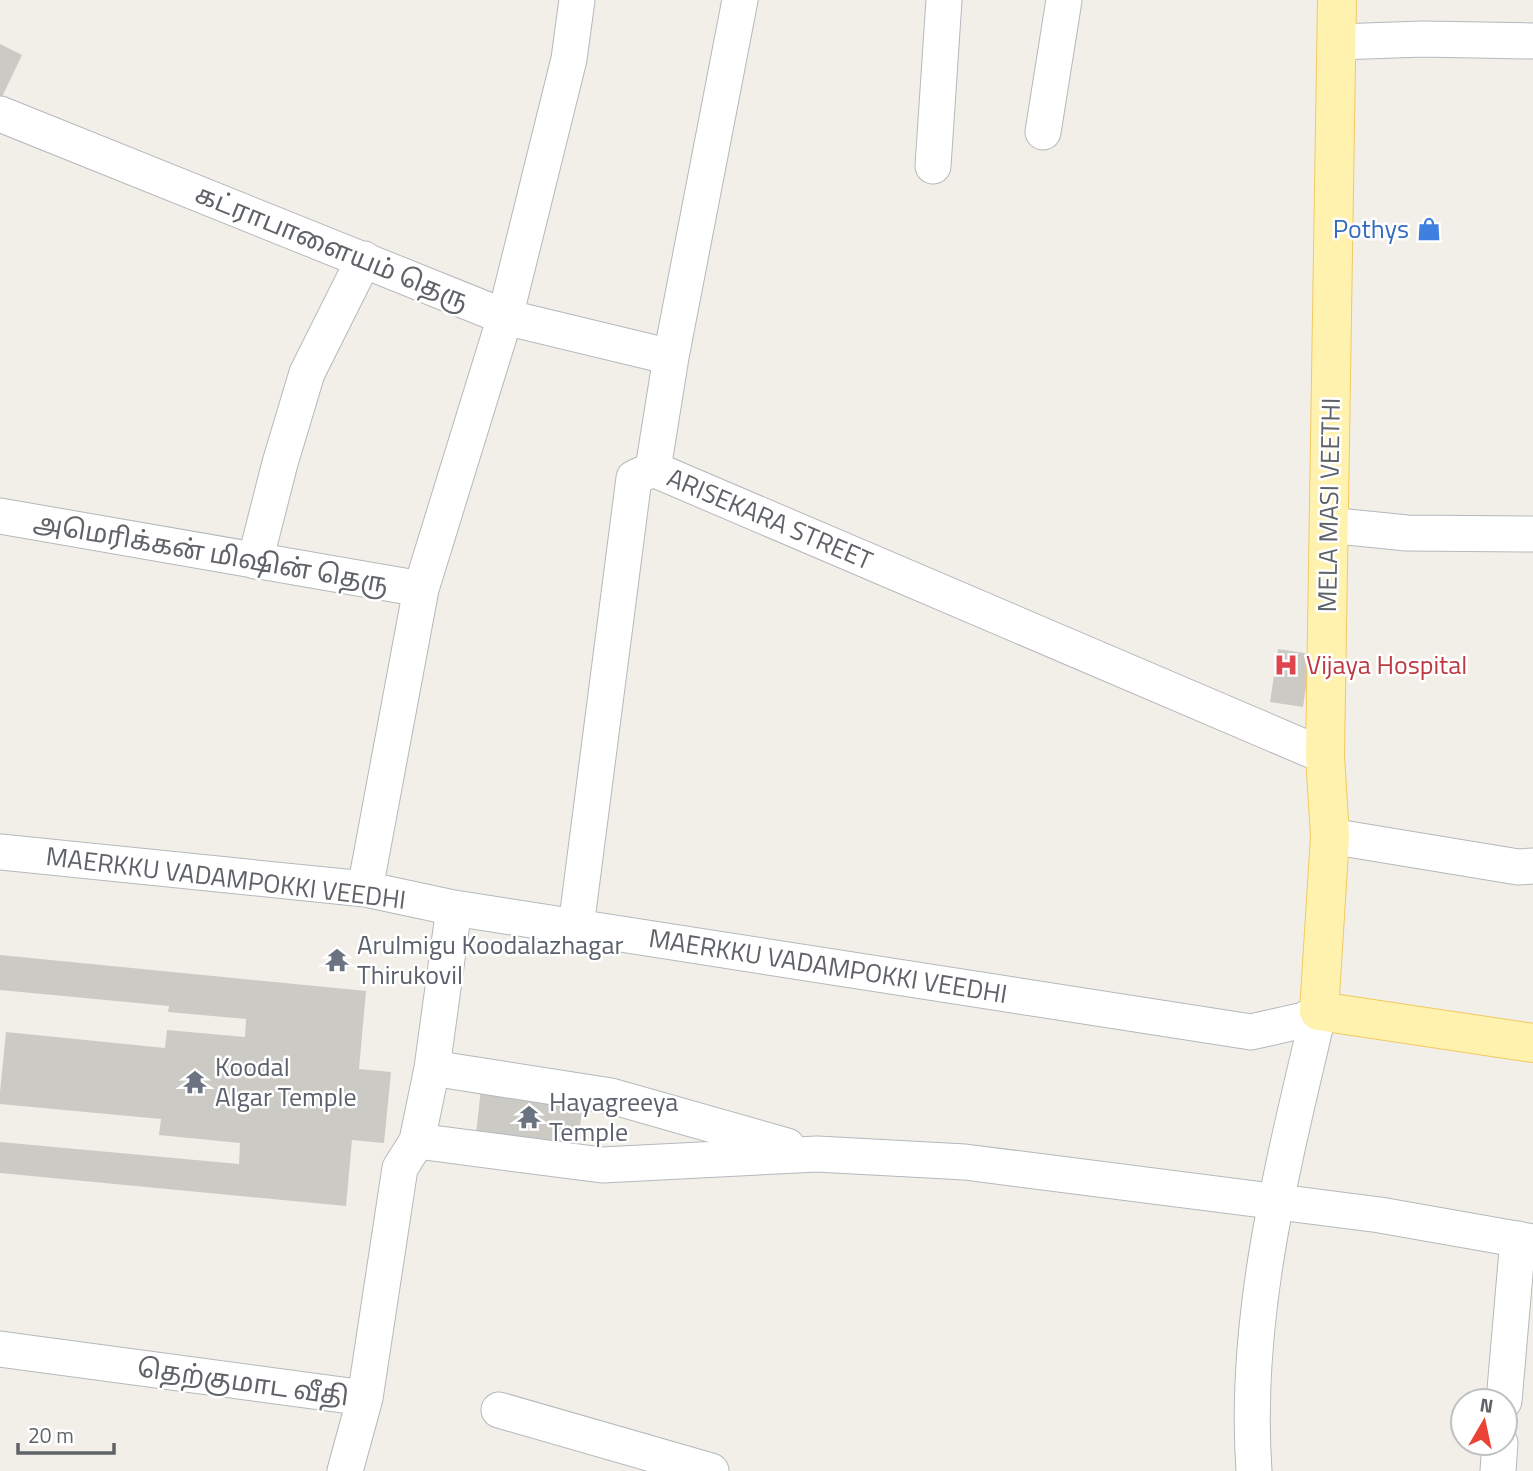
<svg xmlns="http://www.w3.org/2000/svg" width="1533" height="1471" font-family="'Titillium Web','Noto Sans Tamil',sans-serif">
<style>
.building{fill:#cccac5}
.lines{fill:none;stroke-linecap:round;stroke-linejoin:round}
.minor-casing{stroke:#b5b8bc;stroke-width:37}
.major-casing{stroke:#f2c960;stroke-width:40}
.minor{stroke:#fff;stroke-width:35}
.major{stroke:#fff2af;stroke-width:38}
.labels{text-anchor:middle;stroke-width:5;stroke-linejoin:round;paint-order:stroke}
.shop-label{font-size:26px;fill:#366cbe;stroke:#fff;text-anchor:end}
.street-label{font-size:26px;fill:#5f6368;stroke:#fff}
.health-label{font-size:26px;fill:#be3a42;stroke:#fff;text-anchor:start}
.worship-label{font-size:26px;fill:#5b616d;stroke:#fff;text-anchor:start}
</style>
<rect width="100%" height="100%" fill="#f1efe8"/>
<path class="building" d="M0,44L22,55L0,101Z
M1278,649L1311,654L1303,707L1270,702Z
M0,955L366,991L359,1069L391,1072L384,1143L352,1140L346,1206L0,1173V1142L239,1164L240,1143L159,1135L161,1119L0,1104V1092L6,1032L165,1048L167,1030L245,1037L246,1019L168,1012L169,1006L0,990Z
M481,1088L583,1099L578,1146L476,1134Z"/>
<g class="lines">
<g class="minor-casing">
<path id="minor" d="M740,0L671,357L653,469L1325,756
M1337,42L1423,39L1533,41
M0,114L505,317L671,357
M1043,132L1064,0
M933,166L944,0
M0,516L421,589
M1328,525L1407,533L1533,534
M255,561L280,463L307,373L364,259
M1330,836L1518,867L1533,866
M0,852L365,889L454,908L1251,1032L1304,1020L1319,1011
M365,889L421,589L505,317L569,59L577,0
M576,927L634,478L653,469
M432,1068L611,1096L787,1146
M417,1141L602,1165L817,1154L965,1162L1380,1215L1533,1242
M0,1349L365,1398L400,1168L417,1141L432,1068L454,908
M1504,1401L1518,1239
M499,1410L711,1471
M345,1471L365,1398
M1254,1471C1243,1315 1284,1161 1319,1011
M1498,1471L1500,1443"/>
</g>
<g class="major-casing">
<path id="major" d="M1337,0L1325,756L1330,836L1319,1011L1533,1043"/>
</g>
<use href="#minor" class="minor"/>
<use href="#major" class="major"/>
</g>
<defs>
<g id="shop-bare" transform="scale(1.89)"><path d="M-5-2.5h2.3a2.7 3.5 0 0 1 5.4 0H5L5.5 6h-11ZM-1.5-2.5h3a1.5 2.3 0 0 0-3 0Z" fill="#3f7fe0" stroke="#fff" stroke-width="2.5" paint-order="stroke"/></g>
<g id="hospital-bare" transform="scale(1.89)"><path d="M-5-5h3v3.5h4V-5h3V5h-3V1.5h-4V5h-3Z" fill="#e0444e" stroke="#fff" stroke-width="2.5" paint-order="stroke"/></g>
<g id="temple-bare" transform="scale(1.89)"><path d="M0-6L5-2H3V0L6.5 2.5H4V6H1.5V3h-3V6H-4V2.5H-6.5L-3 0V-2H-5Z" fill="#6b7280" stroke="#fff" stroke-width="2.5" paint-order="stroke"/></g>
</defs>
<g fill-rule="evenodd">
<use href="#shop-bare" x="1429" y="229"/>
<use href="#hospital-bare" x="1286" y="665"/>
<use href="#temple-bare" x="337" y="960"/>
<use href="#temple-bare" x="195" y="1082"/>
<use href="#temple-bare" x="529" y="1117"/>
</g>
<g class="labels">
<g class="shop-label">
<text x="1409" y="238">Pothys</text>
</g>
<g class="street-label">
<text transform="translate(332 247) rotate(22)" y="9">கட்ராபாளையம் தெரு</text>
<text transform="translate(1329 505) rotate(-89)" y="9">MELA MASI VEETHI</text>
<text transform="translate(770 519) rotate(23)" y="9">ARISEKARA STREET</text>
<text transform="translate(211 553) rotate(10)" y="9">அமெரிக்கன் மிஷின் தெரு</text>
<text transform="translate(226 878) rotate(7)" y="9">MAERKKU VADAMPOKKI VEEDHI</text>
<text transform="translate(828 966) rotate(9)" y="9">MAERKKU VADAMPOKKI VEEDHI</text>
<text transform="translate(243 1382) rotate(8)" y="9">தெற்குமாட வீதி</text>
</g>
<g class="health-label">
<text x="1306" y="674">Vijaya Hospital</text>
</g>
<g class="worship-label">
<text x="357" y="954">Arulmigu Koodalazhagar<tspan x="357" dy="30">Thirukovil</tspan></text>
<text x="215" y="1076">Koodal<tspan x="215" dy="30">Algar Temple</tspan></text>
<text x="549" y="1111">Hayagreeya<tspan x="549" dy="30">Temple</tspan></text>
</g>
</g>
<g transform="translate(1484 1422) rotate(9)"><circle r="33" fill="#ffffff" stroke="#bfc1c3" stroke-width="2"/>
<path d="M0-5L12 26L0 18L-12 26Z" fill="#ea4335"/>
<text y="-10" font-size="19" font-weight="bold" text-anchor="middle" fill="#5f6368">N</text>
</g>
<path d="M18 1443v10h96v-10" fill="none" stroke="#5f6368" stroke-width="3.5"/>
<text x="28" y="1443" font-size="21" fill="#5f6368" stroke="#ffffff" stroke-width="5" paint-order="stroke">20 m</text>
</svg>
